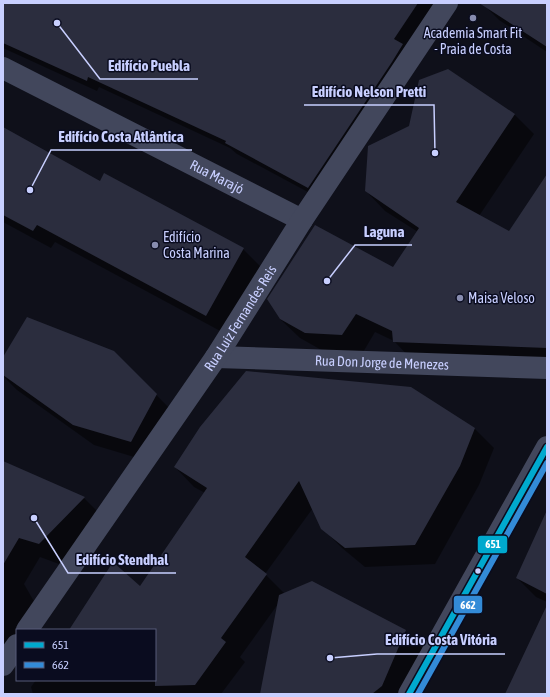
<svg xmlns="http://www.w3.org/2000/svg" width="550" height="697" font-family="'Asap Condensed',sans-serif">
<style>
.shadow{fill:#0007}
.building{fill:#2b2d3e}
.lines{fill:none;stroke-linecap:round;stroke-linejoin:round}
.minor{stroke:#42475c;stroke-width:22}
.tertiary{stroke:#42475c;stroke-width:22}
.bus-1-casing{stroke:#0a0c1f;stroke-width:9}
.bus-2-casing{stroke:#0a0c1f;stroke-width:9}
.bus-1{stroke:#00a9ce;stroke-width:6}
.bus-2{stroke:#338bd7;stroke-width:6}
.poi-dot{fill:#878caf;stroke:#0a0c1f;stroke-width:1.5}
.bus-dot{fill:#c8cfff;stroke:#0a0c1f;stroke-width:1.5}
.labels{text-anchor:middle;stroke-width:3;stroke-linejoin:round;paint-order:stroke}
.poi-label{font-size:14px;fill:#c8cfff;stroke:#0a0c1f;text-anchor:start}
.street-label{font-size:14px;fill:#c8cfff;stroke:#0a0c1f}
.leader{fill:none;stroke:#c8cfff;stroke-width:1.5}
.callout-dot{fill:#c8cfff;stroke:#0a0c1f;stroke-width:1.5}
.callout-label{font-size:15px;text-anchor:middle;font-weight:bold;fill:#c8cfff;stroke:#0a0c1f;stroke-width:3;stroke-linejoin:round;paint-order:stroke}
.line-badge{stroke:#0a0c1f;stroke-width:1.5}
.badge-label{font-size:11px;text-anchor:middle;font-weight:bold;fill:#fff}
</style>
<rect width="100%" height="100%" fill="#0f101a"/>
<path class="shadow" d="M3,3H434L319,198L237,154L230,148L99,87L97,91L3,48Z
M484,3H547V52L499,20L483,4Z
M448,70L515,115L534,134L479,216L509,232L547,176V366L413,361L394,341L375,332L362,354L325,352L300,338L280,319L394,268L418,232L385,211L366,191Z
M3,129L100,183L243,249L261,267L224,333L55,242L51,248L3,222Z
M114,352L176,415L151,462L94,445L17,390L3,376V359Z
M411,388L475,429L494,448L479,485L435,564L365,567L342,548L322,528L313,508L265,574L285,594L405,631L426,652L408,694H261L278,604L240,657L245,662L221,694H33L31,687L36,680H155V630H70L140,587L205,493L194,487L175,467Z
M3,462L84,498L105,519L59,564L40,557L24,584L35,603L3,654Z
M547,515V602L536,597L517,578Z"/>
<path class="building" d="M3,3H418L394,39L403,44L392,62L308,188L225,143L226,141L88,77L87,81L3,43Z
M479,3H547V47Z
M448,69L515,114L456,202L509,231L547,174V348L393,342L392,331L356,314L342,335L305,333L280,319L267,299L315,225L393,267L419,228L365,191L368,146L409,126L419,80Z
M3,127L100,181L104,173L244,248L206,316L37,225L33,231L3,215Z
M27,317L114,351L157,394L131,442L73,425L3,375V357Z
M246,371L411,387L475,428L460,466L415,545L345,548L321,529L299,481L245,557L267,574L221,638L226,642L195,685L155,686V630H69L113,562L140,586L207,488L174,467L200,427Z
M3,461L85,497L39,544L19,538L3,565Z
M547,510V594L516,578Z
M312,581L406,630L382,686L372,694H260L279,595Z
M547,605V694H505Z"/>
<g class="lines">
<g class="minor">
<path id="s1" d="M3,68L302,220"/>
<path id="s2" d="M216,357L547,368"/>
<path id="s3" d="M27,630L216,357L302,220L447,3"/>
<path d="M3,665L17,645"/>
</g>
<path class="tertiary" d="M409,694L547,447"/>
<g class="bus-1-casing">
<path id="bus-1" d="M409,694L547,447"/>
</g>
<g class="bus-2-casing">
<path id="bus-2" d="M418,694L547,463"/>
</g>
<use href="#bus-1" class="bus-1"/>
<use href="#bus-2" class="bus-2"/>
</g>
<g class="poi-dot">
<circle cx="473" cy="18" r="4"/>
<circle cx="155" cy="245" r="4"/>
<circle cx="460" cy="298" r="4"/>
</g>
<circle class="bus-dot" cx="478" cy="571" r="3.5"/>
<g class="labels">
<g class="poi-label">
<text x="473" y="38" text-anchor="middle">Academia Smart Fit<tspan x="473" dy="16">- Praia de Costa</tspan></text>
<text x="163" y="242">Edifício<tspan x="163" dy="16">Costa Marina</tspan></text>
<text x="468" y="303">Maisa Veloso</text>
</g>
<g class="street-label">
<text dy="5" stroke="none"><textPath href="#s1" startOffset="240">Rua Marajó</textPath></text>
<text dy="5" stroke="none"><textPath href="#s3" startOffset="378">Rua Luiz Fernandes Reis</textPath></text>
<text dy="5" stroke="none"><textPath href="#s2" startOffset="166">Rua Don Jorge de Menezes</textPath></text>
</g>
</g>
<path class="leader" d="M57 23L100 79H198M435 153L434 105H304M30 190L51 150H192M327 281L355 245H412M34 518L68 573H176M330 658L377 654H505"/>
<g class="callout-dot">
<circle cx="57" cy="23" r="4"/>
<circle cx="435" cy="153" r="4"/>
<circle cx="30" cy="190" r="4"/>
<circle cx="327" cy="281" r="4"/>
<circle cx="34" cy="518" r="4"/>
<circle cx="330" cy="658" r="4"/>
</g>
<g class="callout-label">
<text x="149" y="71">Edifício Puebla</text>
<text x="369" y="97">Edifício Nelson Pretti</text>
<text x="121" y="142">Edifício Costa Atlântica</text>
<text x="384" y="237">Laguna</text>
<text x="122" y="565">Edifício Stendhal</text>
<text x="441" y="645">Edifício Costa Vitória</text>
</g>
<g class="line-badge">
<rect x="477" y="535" width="31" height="19" rx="4" fill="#00a9ce"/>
<rect x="453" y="595" width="30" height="19" rx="4" fill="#338bd7"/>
</g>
<g class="badge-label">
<text x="493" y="548">651</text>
<text x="468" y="609">662</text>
</g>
<rect width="550" height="697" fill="none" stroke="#c8cfff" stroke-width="8"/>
<rect x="16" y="629" width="140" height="52" fill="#0a0c1f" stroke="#565a79"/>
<rect x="24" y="642" width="20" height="6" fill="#00a9ce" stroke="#565a79"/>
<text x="52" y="649" font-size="12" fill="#c8cfff">651</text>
<rect x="24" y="662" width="20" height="6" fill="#338bd7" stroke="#565a79"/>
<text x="52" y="669" font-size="12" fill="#c8cfff">662</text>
</svg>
